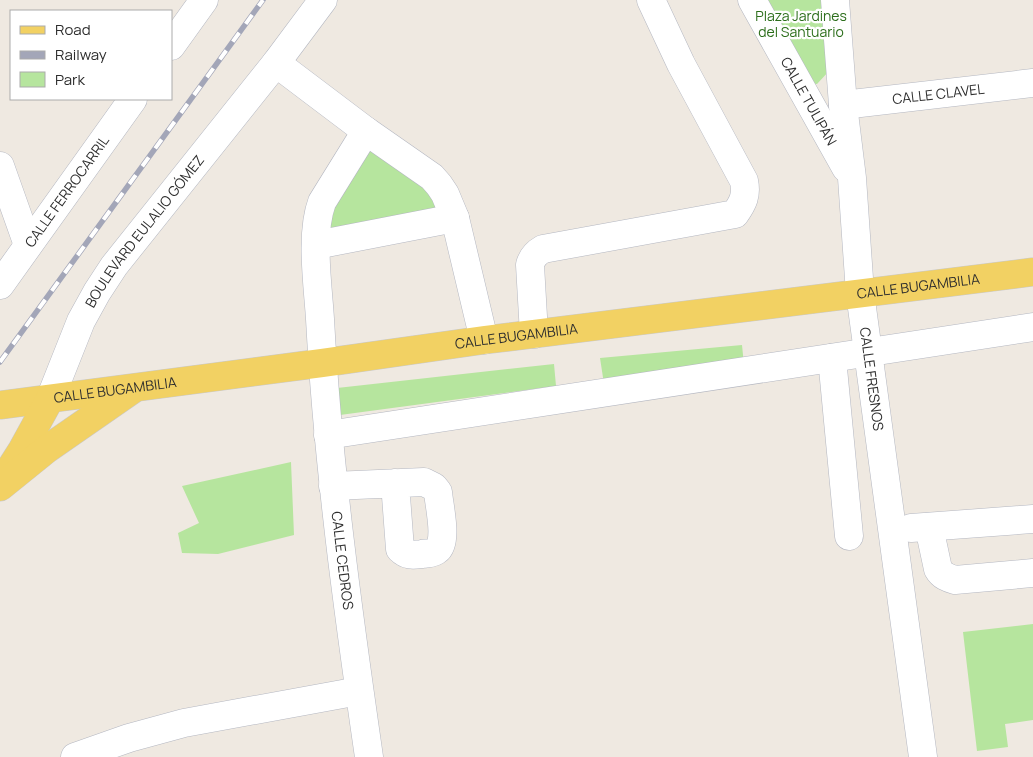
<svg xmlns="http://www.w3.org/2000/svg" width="1033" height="757" font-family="Manrope,sans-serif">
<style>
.green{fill:#b6e59e}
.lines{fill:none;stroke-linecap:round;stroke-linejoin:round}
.minor-casing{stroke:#b4b7c1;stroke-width:29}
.major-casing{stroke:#c9c9c9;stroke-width:29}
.minor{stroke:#fff;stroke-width:28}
.major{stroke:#f2d163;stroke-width:28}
.rail-casing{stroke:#a3a6b8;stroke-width:5.5}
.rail{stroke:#fff;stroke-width:4;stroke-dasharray:11;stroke-linecap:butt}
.labels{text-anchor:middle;stroke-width:4.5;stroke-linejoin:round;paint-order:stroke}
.park-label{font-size:14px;fill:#2c6e1b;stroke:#fff}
.street-label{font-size:14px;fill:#2e2e2e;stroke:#fff}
</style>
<rect width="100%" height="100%" fill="#efe9e1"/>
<path class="green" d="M759,0H822L830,70L817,84L806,83Z
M367,137L432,184L448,214L319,240Z
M742,345L744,365L604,384L600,358Z
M554,364L556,386L340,415L337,388Z
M291,462L294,535L218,554L182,553L178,533L199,523L182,486Z
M1033,624V720L1005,724L1008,747L977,751L963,632Z"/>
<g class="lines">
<g class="minor-casing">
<g id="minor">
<path id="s1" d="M752,0L846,168"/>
<path id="s2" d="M835,0L843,105L852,178L860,293L923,757"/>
<path d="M171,46L204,0"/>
<path d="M276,63L366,131L432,177L439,185L445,194L455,218L484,340"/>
<path id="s3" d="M843,105L1033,83"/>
<path id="s4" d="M366,131L322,202C310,234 318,286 320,319C328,466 348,612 369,757"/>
<path d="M0,166L28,245"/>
<path d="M316,245L455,218"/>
<path id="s5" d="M0,285L133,99"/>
<path d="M534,334L530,265C532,257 536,253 543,249L735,214C743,203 747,195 744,181L681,64L651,0"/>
<path d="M832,358L849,536"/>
<path id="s6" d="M50,399L81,321L97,292L114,266L276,63L323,0"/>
<path d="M328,435L1033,327"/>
<path d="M333,486L424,482L434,487L438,492C439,505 448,542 437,550C433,554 427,553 422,554C413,555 407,556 400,549L395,483"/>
<path d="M929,527L938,569C942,576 948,578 955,580L1033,573"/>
<path d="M911,528L1033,519"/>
<path d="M75,757L129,738L184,723L359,691"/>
</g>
</g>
<g class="major-casing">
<g id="major">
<path id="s7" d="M0,405L322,363L484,340L1033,272"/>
<path d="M8,472L22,450L50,399"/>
<path d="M0,487L47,449L132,390"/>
</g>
</g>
<use href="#minor" class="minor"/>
<use href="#major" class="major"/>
<g class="rail-casing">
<path id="rail" d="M0,362L263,0"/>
</g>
<use href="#rail" class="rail"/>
</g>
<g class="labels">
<g class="park-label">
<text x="801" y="21">Plaza Jardines<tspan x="801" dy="16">del Santuario</tspan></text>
</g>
<g class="street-label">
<text dy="5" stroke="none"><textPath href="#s3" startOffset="96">CALLE CLAVEL</textPath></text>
<text dy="5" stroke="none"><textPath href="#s1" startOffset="116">CALLE TULIPÁN</textPath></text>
<text dy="5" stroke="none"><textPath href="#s5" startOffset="115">CALLE FERROCARRIL</textPath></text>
<text dy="5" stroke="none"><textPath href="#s6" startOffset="194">BOULEVARD EULALIO GÓMEZ</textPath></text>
<text dy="5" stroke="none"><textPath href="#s7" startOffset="926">CALLE BUGAMBILIA</textPath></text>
<text dy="5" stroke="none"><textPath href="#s7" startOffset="521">CALLE BUGAMBILIA</textPath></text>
<text dy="5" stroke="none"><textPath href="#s2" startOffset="381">CALLE FRESNOS</textPath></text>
<text dy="5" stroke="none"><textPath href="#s7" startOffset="116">CALLE BUGAMBILIA</textPath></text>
<text dy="5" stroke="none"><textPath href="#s4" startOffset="444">CALLE CEDROS</textPath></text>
</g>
</g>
<rect x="10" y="10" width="162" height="90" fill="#ffffff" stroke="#ababab"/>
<rect x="20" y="26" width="25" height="8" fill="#f2d163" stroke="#ababab"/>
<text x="55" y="35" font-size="15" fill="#2e2e2e">Road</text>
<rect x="20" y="51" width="25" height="8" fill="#a3a6b8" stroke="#ababab"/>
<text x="55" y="60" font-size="15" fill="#2e2e2e">Railway</text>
<rect x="20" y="72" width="25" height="15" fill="#b6e59e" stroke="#ababab"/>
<text x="55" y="85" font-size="15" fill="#2e2e2e">Park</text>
</svg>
